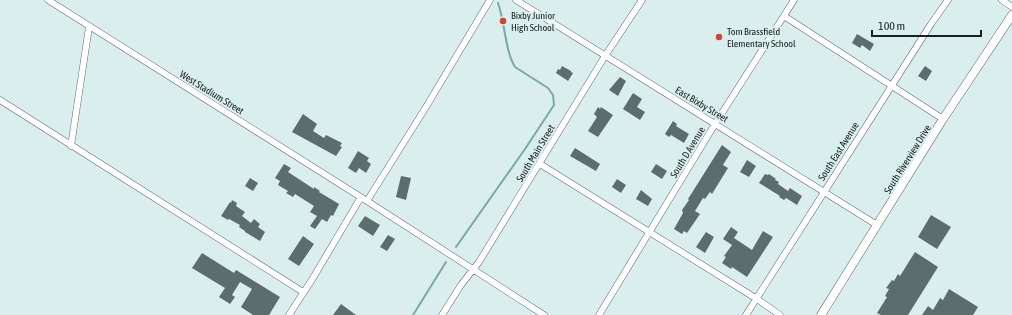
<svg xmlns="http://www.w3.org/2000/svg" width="1012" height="315" font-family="'Asap Condensed',sans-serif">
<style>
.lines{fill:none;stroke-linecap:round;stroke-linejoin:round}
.stream{stroke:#7da7a7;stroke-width:2}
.building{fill:#5d6d6d}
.minor-casing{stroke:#5c6c6c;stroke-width:7}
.tertiary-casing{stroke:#5c6c6c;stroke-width:9}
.minor{stroke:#fff;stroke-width:6}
.tertiary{stroke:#fff;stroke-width:8}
.poi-dot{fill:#d04430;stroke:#dbeeee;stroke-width:1.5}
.labels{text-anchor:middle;stroke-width:4;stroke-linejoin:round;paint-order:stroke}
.poi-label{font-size:10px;fill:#171e1e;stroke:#dbeeee;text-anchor:start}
.street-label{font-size:10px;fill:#171e1e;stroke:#dbeeee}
</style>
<rect width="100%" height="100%" fill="#dbeeee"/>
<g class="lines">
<path class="stream" d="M456,247L525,149L554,105L553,95L548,88L515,67C505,51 505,22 498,3
M413,315L446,262"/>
</g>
<path class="building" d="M857,34L874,44L870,51L862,45L860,48L852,43Z
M562,66L571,71V72L573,73L568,81L556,73L558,69L560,70Z
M925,66L932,71L926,81L918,76Z
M620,77L626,81L618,96L609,90Z
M633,93L642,99L637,107L645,112L640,120L623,109Z
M598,107L600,109L601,107L613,115L598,137L588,131L597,117L594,114Z
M303,114L317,124L313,131L324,138L326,135L342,143L340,146L342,147L336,156L292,132Z
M673,121L677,124L676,126L689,134L684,143L671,135L669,137L665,134Z
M722,145L731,152L723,165L728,168L712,194L710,192L705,199L703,198L695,211L700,214L687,233L684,231L682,234L674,229L683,213L682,210L689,200L688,199Z
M575,148L600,164L596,171L570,156Z
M358,151L369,158L367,161L371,164L366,173L359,168L356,173L348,168Z
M747,160L756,166L749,177L740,172Z
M284,164L291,168L288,172L314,189V187L320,191L319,192L339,204L333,216L331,215L327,222L322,219L315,229L310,226L317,216L310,212L314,206L295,194L293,197L286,193L288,191L278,185L280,181L275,178Z
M656,164L667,171L662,179L651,172Z
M765,174L768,175L769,174L776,179L775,180L779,182L778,184L788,191L790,188L802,196L797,205L786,198L784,200L779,197L780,196L759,183Z
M401,176L411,178L406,200L396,197Z
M250,178L258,183L253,191L245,186Z
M617,179L626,185L621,193L612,187Z
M641,190L652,199L648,206L636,199Z
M232,200L237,203L236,206L245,212L242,216L251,223L254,219L260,224L258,227L265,232L260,241L245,232V231L239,227L240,225L229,219L228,220L221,216L230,202L231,203Z
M931,215L951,227L937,249L918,237Z
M365,216L380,225L373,236L358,226Z
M731,227L738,232L734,238L752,250L763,231L773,237L747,277L732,267L731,269L722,263L726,257L724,256L732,245L723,239Z
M706,232L714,237L705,253L696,247Z
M388,235L395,239L387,251L380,247Z
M303,236L314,244L299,266L288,259Z
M915,252L938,267L908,315H881L877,313L887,297L885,296L889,289L886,288L892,280L894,281L898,274L900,276Z
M202,253L234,273L236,270L280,297L269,315H253L241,307L252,289L240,282L232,295L235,297L230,304L219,297L225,288L192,268Z
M949,289L978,307L973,315H922L928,306L933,310L940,298L943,300Z
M341,304L356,315H333Z"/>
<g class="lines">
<g class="minor-casing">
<path id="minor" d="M48,0L367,201L544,315
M516,0L877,225
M1002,0L1012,7
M784,16L943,119
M0,100L303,292
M71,146L89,27
M540,164L757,299L780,315
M367,201L426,107L490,0
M289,315L313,278L361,197
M442,315L461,285L479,262L605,56L642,0
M599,315L715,124L794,0
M746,315L931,24L948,0"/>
</g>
<g class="tertiary-casing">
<path id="tertiary" d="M821,315L943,119L1012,15"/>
</g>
<use href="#minor" class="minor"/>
<use href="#tertiary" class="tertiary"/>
</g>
<g class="poi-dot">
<circle cx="503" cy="21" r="4"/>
<circle cx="719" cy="37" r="4"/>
</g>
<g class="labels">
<g class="poi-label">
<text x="511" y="19">Bixby Junior<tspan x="511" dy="12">High School</tspan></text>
<text x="727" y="35">Tom Brassfield<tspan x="727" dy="12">Elementary School</tspan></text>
</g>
<g class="street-label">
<text transform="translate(212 92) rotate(32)" y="4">West Stadium Street</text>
<text transform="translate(702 104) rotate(31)" y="4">East Bixby Street</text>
<text transform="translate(838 151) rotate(-58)" y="4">South East Avenue</text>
<text transform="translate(687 152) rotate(-59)" y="4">South D Avenue</text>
<text transform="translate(535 153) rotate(-59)" y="4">South Main Street</text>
<text transform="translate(907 159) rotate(-58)" y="4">South Riverview Drive</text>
</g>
</g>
<path d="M872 30v6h109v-6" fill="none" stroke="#171e1e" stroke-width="2"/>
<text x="878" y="30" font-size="12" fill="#171e1e" stroke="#dbeeee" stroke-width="3" paint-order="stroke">100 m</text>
</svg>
